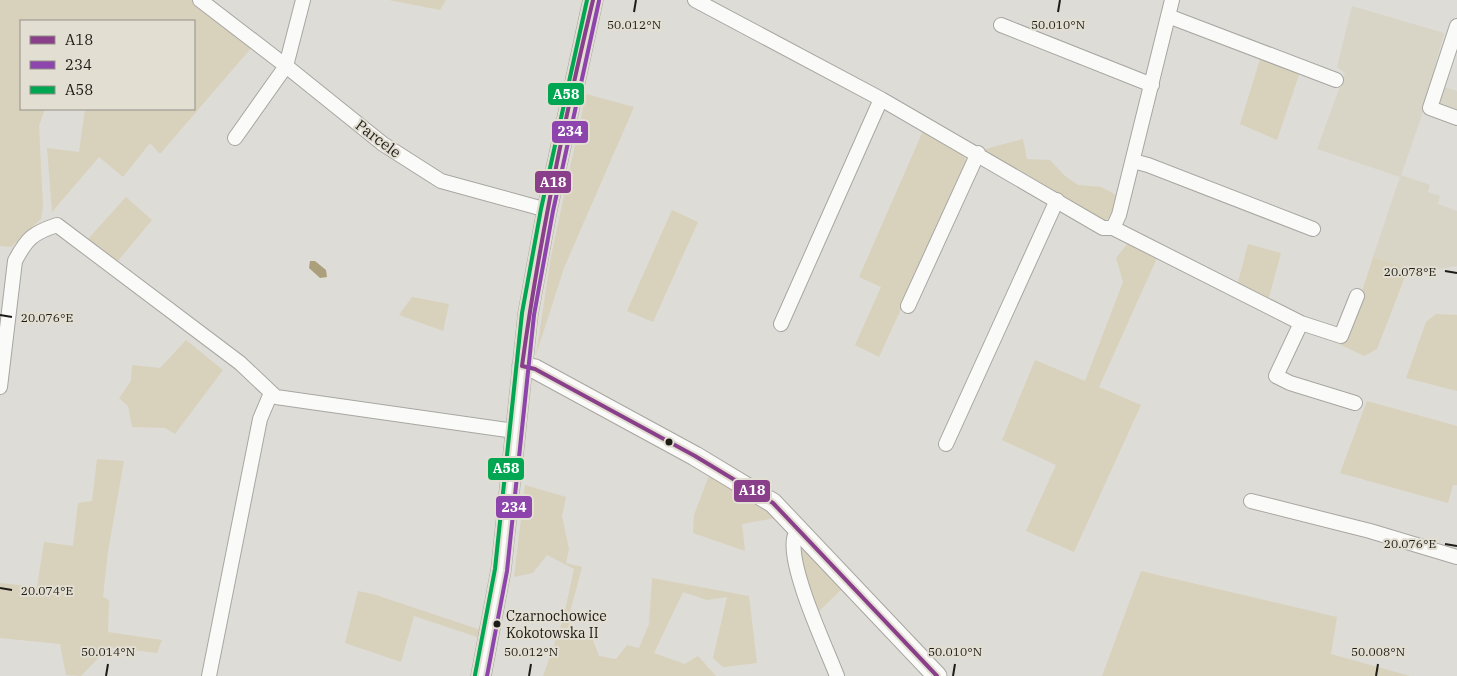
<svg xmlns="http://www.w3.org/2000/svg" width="1457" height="676" font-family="'IBM Plex Serif',serif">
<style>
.built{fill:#d8d4c6}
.green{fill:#d8d1bc}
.water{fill:#aca07c}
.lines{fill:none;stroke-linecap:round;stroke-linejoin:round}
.street-casing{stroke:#a7a6a1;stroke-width:16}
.secondary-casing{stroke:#a7a6a1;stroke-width:21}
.street{stroke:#fafaf9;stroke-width:14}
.secondary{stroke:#fafaf9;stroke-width:19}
.bus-1-casing{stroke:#e2ded2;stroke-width:8}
.bus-2-casing{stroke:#e2ded2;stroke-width:8}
.bus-3-casing{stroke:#e2ded2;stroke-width:8}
.bus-1{stroke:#893f8a;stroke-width:4}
.bus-2{stroke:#8e44ad;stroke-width:4}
.bus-3{stroke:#00a651;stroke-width:4}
.ticks{fill:none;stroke:#1d1c17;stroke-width:2}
.bus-dot{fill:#1d1c17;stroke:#e2ded2;stroke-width:2}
.labels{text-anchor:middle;stroke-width:4;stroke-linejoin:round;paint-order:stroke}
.bus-label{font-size:14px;fill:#1d1c17;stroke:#e2ded2;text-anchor:start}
.street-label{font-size:15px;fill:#1d1c17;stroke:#e2ded2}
.ticks-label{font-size:12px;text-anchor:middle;fill:#1d1c17;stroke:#e2ded2;stroke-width:4;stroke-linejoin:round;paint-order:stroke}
.line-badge{stroke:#e2ded2;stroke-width:2}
.badge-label{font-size:14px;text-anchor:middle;font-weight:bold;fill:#fff}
</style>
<rect width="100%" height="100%" fill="#dedcd6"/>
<path class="built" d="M1352,6L1444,33L1421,118L1401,175L1430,185L1428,192L1440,196L1438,204L1457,211V266L1406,274L1402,266L1373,257L1400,177L1317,149L1345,73L1337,67Z
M1441,86L1457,91V114L1436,107Z"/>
<path class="green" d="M0,0H195L252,47L160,154L150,143L123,177L99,157L52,212L47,148L79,152L85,109H194V21H21V109H45L39,126L43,206L41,219L11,247L0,246Z
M389,0H446L440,10Z
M1261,56L1300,72L1277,140L1240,124Z
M586,94L634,107L564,268L536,355L551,256Z
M923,131L963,151L967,165L879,357L855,345L881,287L859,277Z
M1023,139L1027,159L1050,160L1065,176L1078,185L1101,187L1116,195L1111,217L1103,221L978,151Z
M126,197L152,220L117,262L87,240Z
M672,210L698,222L653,322L627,311Z
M1128,243L1157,258L1099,387L1141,405L1074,552L1026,531L1056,465L1002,440L1035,360L1085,381L1123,282L1116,258Z
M1248,244L1281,253L1268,301L1237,286Z
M1373,257L1402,266L1406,274L1377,349L1364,356L1339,344L1345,341L1349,332Z
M412,297L449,304L443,331L399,315Z
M1436,314L1457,315V391L1406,378L1426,322Z
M186,340L223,370L175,434L165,428L132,427L128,406L119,398L131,381L132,365L160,368Z
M1367,401L1457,426V485H1453L1448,503L1340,473Z
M97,459L124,461L108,551L103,597L109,600L108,632L162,640L157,653L109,647L81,676L66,675L60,644L0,638V583L37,587L44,542L73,546L78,503L92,501Z
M710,473L725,479L776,518L742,524L745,551L693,533L694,515Z
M525,485L566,497L562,516L569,549L566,563L582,567L568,620L572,639L591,635L599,656L616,659L627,645L639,648L649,624L652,578L749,596L757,663L723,667L713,658L727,597L707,600L683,592L654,653L685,664L698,656L716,676H543L563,620L574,569L547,555L533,573L514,577Z
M803,543L842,589L819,611L803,575L799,547Z
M1141,571L1337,617L1331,654L1410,676H1102Z
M358,591L376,595L481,630L480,638L414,616L401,662L345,643Z"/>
<path class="water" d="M310,261H315L326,270L327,277L320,278L309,268Z"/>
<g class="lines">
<g class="street-casing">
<path id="street" d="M200,0L286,66L235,138
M303,0L286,66L383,144L441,181L547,210
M695,0L881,99L1103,228H1113L1119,215L1172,0
M1168,16L1336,80
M1001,25L1152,85
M1457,26L1430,108L1457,118
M1133,161L1148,165L1313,229
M1113,228L1301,323L1341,336L1357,296
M908,306L978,153
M1301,323L1276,376L1290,383L1355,403
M781,324L881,99
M0,387L15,261C27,238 33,233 57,225L240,363L276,397L514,431
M946,444L1057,200
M1251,501L1370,531L1457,557
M800,529C797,532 794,535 794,539C789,569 825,645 837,676
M209,676L260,419L271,393"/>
</g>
<g class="secondary-casing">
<path id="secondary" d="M522,366L535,369L695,456L773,503L937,676
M481,676L501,570L528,314L547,210L593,0"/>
</g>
<use href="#street" class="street"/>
<use href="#secondary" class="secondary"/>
<g class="bus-1-casing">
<path id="bus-1" d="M522,366L535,369L695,456L773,503L937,676
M522,366C539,242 564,121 593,0"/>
</g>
<g class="bus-2-casing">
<path id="bus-2" d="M487,676L507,571L534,315L553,211L599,1"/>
</g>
<g class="bus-3-casing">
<path id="bus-3" d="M475,675L495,569L522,313L541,209L587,0"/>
</g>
<use href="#bus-1" class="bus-1"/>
<use href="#bus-2" class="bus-2"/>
<use href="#bus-3" class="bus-3"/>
</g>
<path class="ticks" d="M634,12L636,0M1058,12L1060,0M1445,271L1457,273M0,315L12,317M1445,544L1457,546M0,588L12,590M106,676L108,664M529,676L531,664M953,676L955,664M1376,676L1378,664"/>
<g class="bus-dot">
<circle cx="669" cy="442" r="4.5"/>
<circle cx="497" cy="624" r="4.5"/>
</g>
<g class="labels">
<g class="bus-label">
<text x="506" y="621">Czarnochowice<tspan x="506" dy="17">Kokotowska II</tspan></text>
</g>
<g class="street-label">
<text transform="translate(378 139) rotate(37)" y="5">Parcele</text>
</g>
</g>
<g class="ticks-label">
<text x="634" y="29">50.012°N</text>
<text x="1058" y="29">50.010°N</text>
<text x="1410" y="276">20.078°E</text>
<text x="47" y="322">20.076°E</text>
<text x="1410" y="548">20.076°E</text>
<text x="47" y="595">20.074°E</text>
<text x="108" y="656">50.014°N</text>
<text x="531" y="656">50.012°N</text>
<text x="955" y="656">50.010°N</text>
<text x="1378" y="656">50.008°N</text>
</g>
<g class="line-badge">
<rect x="547" y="82" width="38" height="24" rx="5" fill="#00a651"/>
<rect x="551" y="120" width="38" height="24" rx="5" fill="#8e44ad"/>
<rect x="534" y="170" width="38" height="24" rx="5" fill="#893f8a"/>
<rect x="487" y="457" width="38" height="24" rx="5" fill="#00a651"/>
<rect x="733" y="479" width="38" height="24" rx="5" fill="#893f8a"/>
<rect x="495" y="495" width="38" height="24" rx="5" fill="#8e44ad"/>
</g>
<g class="badge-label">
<text x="566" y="99">A58</text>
<text x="570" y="136">234</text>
<text x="553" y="187">A18</text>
<text x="506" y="473">A58</text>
<text x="752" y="495">A18</text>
<text x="514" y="512">234</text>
</g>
<rect x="20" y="20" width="175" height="90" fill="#e2ded2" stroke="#939087"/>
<rect x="30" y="36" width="25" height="8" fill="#893f8a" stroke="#939087"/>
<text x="65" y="45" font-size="15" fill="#1d1c17">A18</text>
<rect x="30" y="61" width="25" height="8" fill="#8e44ad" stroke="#939087"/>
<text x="65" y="70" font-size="15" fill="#1d1c17">234</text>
<rect x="30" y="86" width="25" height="8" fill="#00a651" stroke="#939087"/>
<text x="65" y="95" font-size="15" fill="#1d1c17">A58</text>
</svg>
